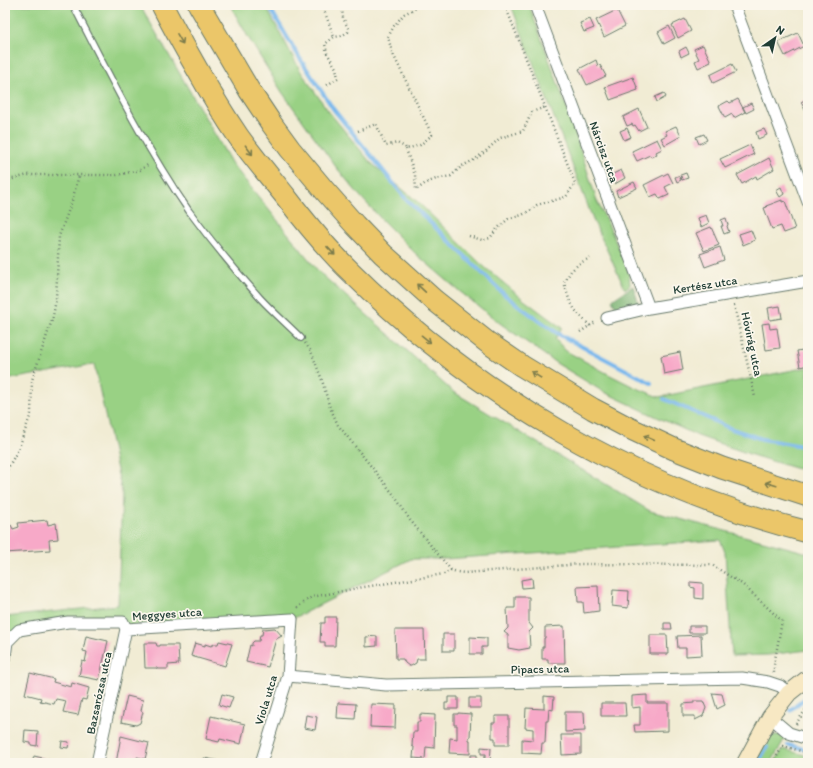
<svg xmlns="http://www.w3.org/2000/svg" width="813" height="768" font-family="Itim,sans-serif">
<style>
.green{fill:#99d184;stroke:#5c875c}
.forest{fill:#7ab372;stroke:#4c7853}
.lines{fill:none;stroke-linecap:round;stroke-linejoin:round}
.stream{stroke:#79b8ed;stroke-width:4}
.building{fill:#f7a9c8}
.lane-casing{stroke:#687a6c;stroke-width:8}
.street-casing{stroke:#687a6c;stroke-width:13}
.secondary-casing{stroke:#687a6c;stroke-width:18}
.highway-casing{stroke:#687a6c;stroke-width:23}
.path{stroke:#687a6c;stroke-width:2.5;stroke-dasharray:1 3;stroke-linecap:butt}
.lane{stroke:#fff;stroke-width:5.5}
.street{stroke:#fff;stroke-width:11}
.secondary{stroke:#f7e8c3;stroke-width:16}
.highway{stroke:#ebc669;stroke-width:21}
.oneway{stroke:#7b7b4c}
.labels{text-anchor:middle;stroke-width:3.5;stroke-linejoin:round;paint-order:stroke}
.street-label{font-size:12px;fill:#1f3d34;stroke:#fbf7ec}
</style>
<rect width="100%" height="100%" fill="#fbf7ec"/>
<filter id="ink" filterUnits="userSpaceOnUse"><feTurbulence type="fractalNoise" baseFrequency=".025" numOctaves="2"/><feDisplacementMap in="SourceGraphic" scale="8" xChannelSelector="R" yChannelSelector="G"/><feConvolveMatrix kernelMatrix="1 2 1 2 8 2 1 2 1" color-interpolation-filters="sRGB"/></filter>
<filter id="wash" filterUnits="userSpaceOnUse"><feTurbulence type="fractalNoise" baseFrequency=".012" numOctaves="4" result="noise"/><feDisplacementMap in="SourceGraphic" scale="16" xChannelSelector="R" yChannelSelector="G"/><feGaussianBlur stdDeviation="0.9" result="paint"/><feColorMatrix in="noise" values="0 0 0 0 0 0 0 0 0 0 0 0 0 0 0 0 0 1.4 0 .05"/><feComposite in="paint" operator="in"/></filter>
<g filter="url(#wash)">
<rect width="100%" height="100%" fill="#f1ecd4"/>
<path class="green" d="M5,5H140L232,164L319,272L452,391L650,511L808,553V650L768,655L732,656L725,552L720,540L445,559H411L292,619L126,629L123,622H68L5,638V617L118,605L122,493L94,364L5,380Z
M230,5H265L301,72L329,112L371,163L419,203L481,264L524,300L562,328L555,339L566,351L610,375L632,386L659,397L808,367V472L755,456L698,436L642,410L602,391L556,363L501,324L458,290L416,254L385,223L360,196L336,167L282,92L248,37Z
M511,5H529L568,111L597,201L609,226L629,273L630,285L625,289L594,222Z
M775,735H779L785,738L771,763H752L765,739Z
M783,749L808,756V763H774Z"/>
<path class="forest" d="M633,286L639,304L635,312L620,314L612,300Z"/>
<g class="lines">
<path class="stream" d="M268,5L299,57L334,110L406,199L506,296L530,314L560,335L651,383
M664,399L732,429L762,439L808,447
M790,710L808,696
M788,745L808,750
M758,763L767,747"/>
</g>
<g id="blocks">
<path class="building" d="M617,10L625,26L604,37L596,20Z
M590,19L594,28L584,32L580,23Z
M685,19L691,31L678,38L672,25Z
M669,26L675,38L664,44L658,32Z
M798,33L804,46L785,56L778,42Z
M703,45L711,62L698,68L695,61L699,59L694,49Z
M686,47L689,53L681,57L679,51Z
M596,60L598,66L600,65L606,76L587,85L579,69Z
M732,64L736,72L713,83L710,75Z
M633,77L638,90L610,100L605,87Z
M664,93L666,97L657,102L655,97Z
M808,98V116L801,102Z
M738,99L745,112L734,118L732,114L725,118L719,106L728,101L730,103Z
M751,103L754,109L746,113L743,107Z
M639,109L647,127L639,131L635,125L633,126L632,124L627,126L623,117Z
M676,126L681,136L665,145L661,138L667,135L665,131Z
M627,128L631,137L624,140L620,131Z
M764,129L767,135L758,139L756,132Z
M704,134L707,140L699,144L696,137Z
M657,139L662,149L656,152L657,154L651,157L650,155L637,161L632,151Z
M750,145L754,154L725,168L720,159Z
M769,158L774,169L757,179L756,176L742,184L737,175Z
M621,170L625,178L615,184L611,175Z
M668,173L673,183L665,187L669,195L660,199L657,194L650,197L644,185Z
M686,173L688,178L682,180L681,176L680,177L681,180L677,182L675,177Z
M634,182L637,188L618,197L616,191Z
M781,187L784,194L780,197L776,190Z
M782,200V202L785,201L795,229L784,233L781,226L772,229L764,208L767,207L766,206Z
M706,215L709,223L701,227L698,218Z
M726,218L728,225L727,226L729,232L724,234L721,226H723L721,220Z
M711,227L719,245L704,251L696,233Z
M751,230L755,240L743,245L739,234Z
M720,247L724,260L705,267L700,254Z
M780,306L782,318L770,320L768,308Z
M769,323L770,329L777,328L780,348L766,350L762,324Z
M808,349V365L800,367L797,351Z
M680,352L683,370L664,374L661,356Z
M47,520L48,525L56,523L58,539L49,540L50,550L5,553V526L11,525L13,529L19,527L18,523Z
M532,578L533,587L522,588L521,580Z
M690,582L703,583V599L695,598V588L690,587Z
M598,586L599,611L584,613L583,602H578L577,587Z
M613,590L629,591L628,608L612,606Z
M515,597H529V623L533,628L529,632L530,648L519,650L508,648V635L504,632L508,628L507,608H515Z
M325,617H336L335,646H325V642H320L321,623H325Z
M664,623H671L672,629H664Z
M564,626L565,663H548V659H542V647H544V638H545V627Z
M689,626H705V633H689Z
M275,628L282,636L276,639L268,667L246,662L250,645L252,646V643L254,641H259L260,635H262L263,629Z
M395,630H424L425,659H417L416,663L411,666H409L405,663L403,659H396Z
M443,634H454V651H443Z
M650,635H667L668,654H650Z
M701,635L702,655L686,656V648H678L677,636Z
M86,636L108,641L99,680L79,676L82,661L85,662L87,652L83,651Z
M377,636V646L366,647V637Z
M470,637L487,638V647H482V654H470Z
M219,641L232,644L225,666L191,656L195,643L205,646V644L211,646L214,644H218Z
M144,643H156L157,646H160V645H178L179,664L168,665V669H157V668H145Z
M30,673L54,679L53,682L71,687L72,683L89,688L86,700L82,699L78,715L63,712L66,701L56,699L54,704L40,701L41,698L25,694Z
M712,693L722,694L725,705L717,709Z
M222,694L233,697L229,708L219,705Z
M647,695V703H668V731L635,732L634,725H640V707L632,708V696Z
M127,696L143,700L141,711L143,712L140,723L136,725L121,722Z
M544,696L554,697L553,710L549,709L548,721H546L545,743H542L541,754L522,753V739L533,740V729L525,728L526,708L544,709Z
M448,697H458V709H445V703H448Z
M469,698H481V708H469Z
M694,701H703L706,708L703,716L695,720V716H683V704L694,703Z
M338,703L356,704L355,719L337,718Z
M601,703H625L626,716H601Z
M371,704L396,705L395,728L370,727Z
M565,712H584L585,731L565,732Z
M458,713L471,714L470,737H469V740H470V754L449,753L450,738L457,739V725H454V714H458Z
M420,714L435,715L434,748L426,747L425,759L413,758L414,747L412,746L413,732H417V722H420Z
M306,715L317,717L315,730L304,728Z
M211,716L245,724L241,744L220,739L219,742L206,739Z
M495,716H509V745H495V738H492V723H495Z
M25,730L38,731L37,746L31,745V743L24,742Z
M561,735H581V754L562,755Z
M121,736L149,743L145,759L137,757L136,763H116Z
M62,741L69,742L68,748L61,747Z
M481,747L491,748L490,763H484V757H486V754H481Z
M471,755H477V763H471Z
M34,756L60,762V763H32Z
M204,758L220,761L219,763H203Z"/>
</g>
</g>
<g filter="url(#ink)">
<use href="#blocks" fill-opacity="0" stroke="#687a6c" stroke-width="1"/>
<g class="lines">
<g class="lane-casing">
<path id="lane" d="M73,5C109,75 144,146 189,211C211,241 235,270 260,298C273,312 288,325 301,338"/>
</g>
<g class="street-casing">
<path id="street" d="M535,5L649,308
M734,5L808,202
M607,318L649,308L808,281
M5,642H7L19,630L68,622H123L126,629L292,619L288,676L261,763
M5,657L7,642
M288,676L386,685L742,678L768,682L780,686L789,693
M770,717L789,733L808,739
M97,763L126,629"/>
</g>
<g class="secondary-casing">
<path id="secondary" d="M745,763L770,717L789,693L808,678"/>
</g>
<g class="highway-casing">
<path id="highway" d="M162,5C173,27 185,48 197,69C210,92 223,114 238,136C253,157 270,177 286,197C306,223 327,249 351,272C477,397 636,488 808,532
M199,5L249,90L271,123L290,149L325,191L355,225L383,254L434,300L487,342L522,366L593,409L629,428L674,449L722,468L808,496"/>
</g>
<path class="path" d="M322,5L334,37
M327,85L338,78L336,68L327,53L325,44L334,37L341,36L348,32V28L343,18L342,8L349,5
M358,131L376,124L386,146L397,143L405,147L406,149L420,145L432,135L392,52L388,37L394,26L404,14L422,5
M406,149L415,175L416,190L426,183L436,179L451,176L462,166L474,160L485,152L500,138L523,131L532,112L545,107
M5,181L28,175H117L140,170L149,164
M469,236L482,240L490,238L497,229L508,219L522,215L531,210L537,205L566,197L575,183L505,5
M734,305L755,397
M590,326L575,310L569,299L564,283L571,271L580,263L590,258
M580,332L594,323L597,322
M305,343L311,351L322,380L329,405L338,425L394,495L410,520L451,570L457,572L465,573L581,564L712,565L742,584L782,621L774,665V673
M5,473L18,450L31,414L32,380L53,317L56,299L59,236L72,201L79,175
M5,561L8,553
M297,608L304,602L312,597L358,588L444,574L451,570
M796,724L808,706
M783,746L808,753
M773,763L785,742"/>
<use href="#lane" class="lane"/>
<use href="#street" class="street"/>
<use href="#secondary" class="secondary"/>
<use href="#highway" class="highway"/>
</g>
<defs><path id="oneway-shaft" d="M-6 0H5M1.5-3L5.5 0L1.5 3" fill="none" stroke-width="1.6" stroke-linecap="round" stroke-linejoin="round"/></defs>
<g class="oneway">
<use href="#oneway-shaft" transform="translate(180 39) rotate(60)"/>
<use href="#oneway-shaft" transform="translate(249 150) rotate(53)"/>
<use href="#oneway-shaft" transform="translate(331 251) rotate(47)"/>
<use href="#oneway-shaft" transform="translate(421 288) rotate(-137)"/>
<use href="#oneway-shaft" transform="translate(426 339) rotate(39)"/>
<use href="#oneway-shaft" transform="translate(536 375) rotate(-148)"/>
<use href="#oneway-shaft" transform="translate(649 438) rotate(-155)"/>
<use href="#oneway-shaft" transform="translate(771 484) rotate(-163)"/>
</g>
</g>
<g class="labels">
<g class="street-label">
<text transform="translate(604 152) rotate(70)" y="4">Nárcisz utca</text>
<text transform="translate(705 285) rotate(-9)" y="4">Kertész utca</text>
<text transform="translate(752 344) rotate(78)" y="4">Hóvirág utca</text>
<text transform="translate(167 614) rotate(-4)" y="4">Meggyes utca</text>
<text transform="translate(540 669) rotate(-1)" y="4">Pipacs utca</text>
<text transform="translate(99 693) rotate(-78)" y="4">Bazsarózsa utca</text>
<text transform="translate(266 700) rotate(-73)" y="4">Viola utca</text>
</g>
</g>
<rect width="813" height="768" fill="none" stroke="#fbf7ec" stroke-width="20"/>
<g transform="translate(775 38) rotate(34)" stroke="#fbf7ec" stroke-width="3" paint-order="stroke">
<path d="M0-3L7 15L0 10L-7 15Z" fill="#1f3d34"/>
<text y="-6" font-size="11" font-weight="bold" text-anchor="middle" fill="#1f3d34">N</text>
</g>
</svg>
